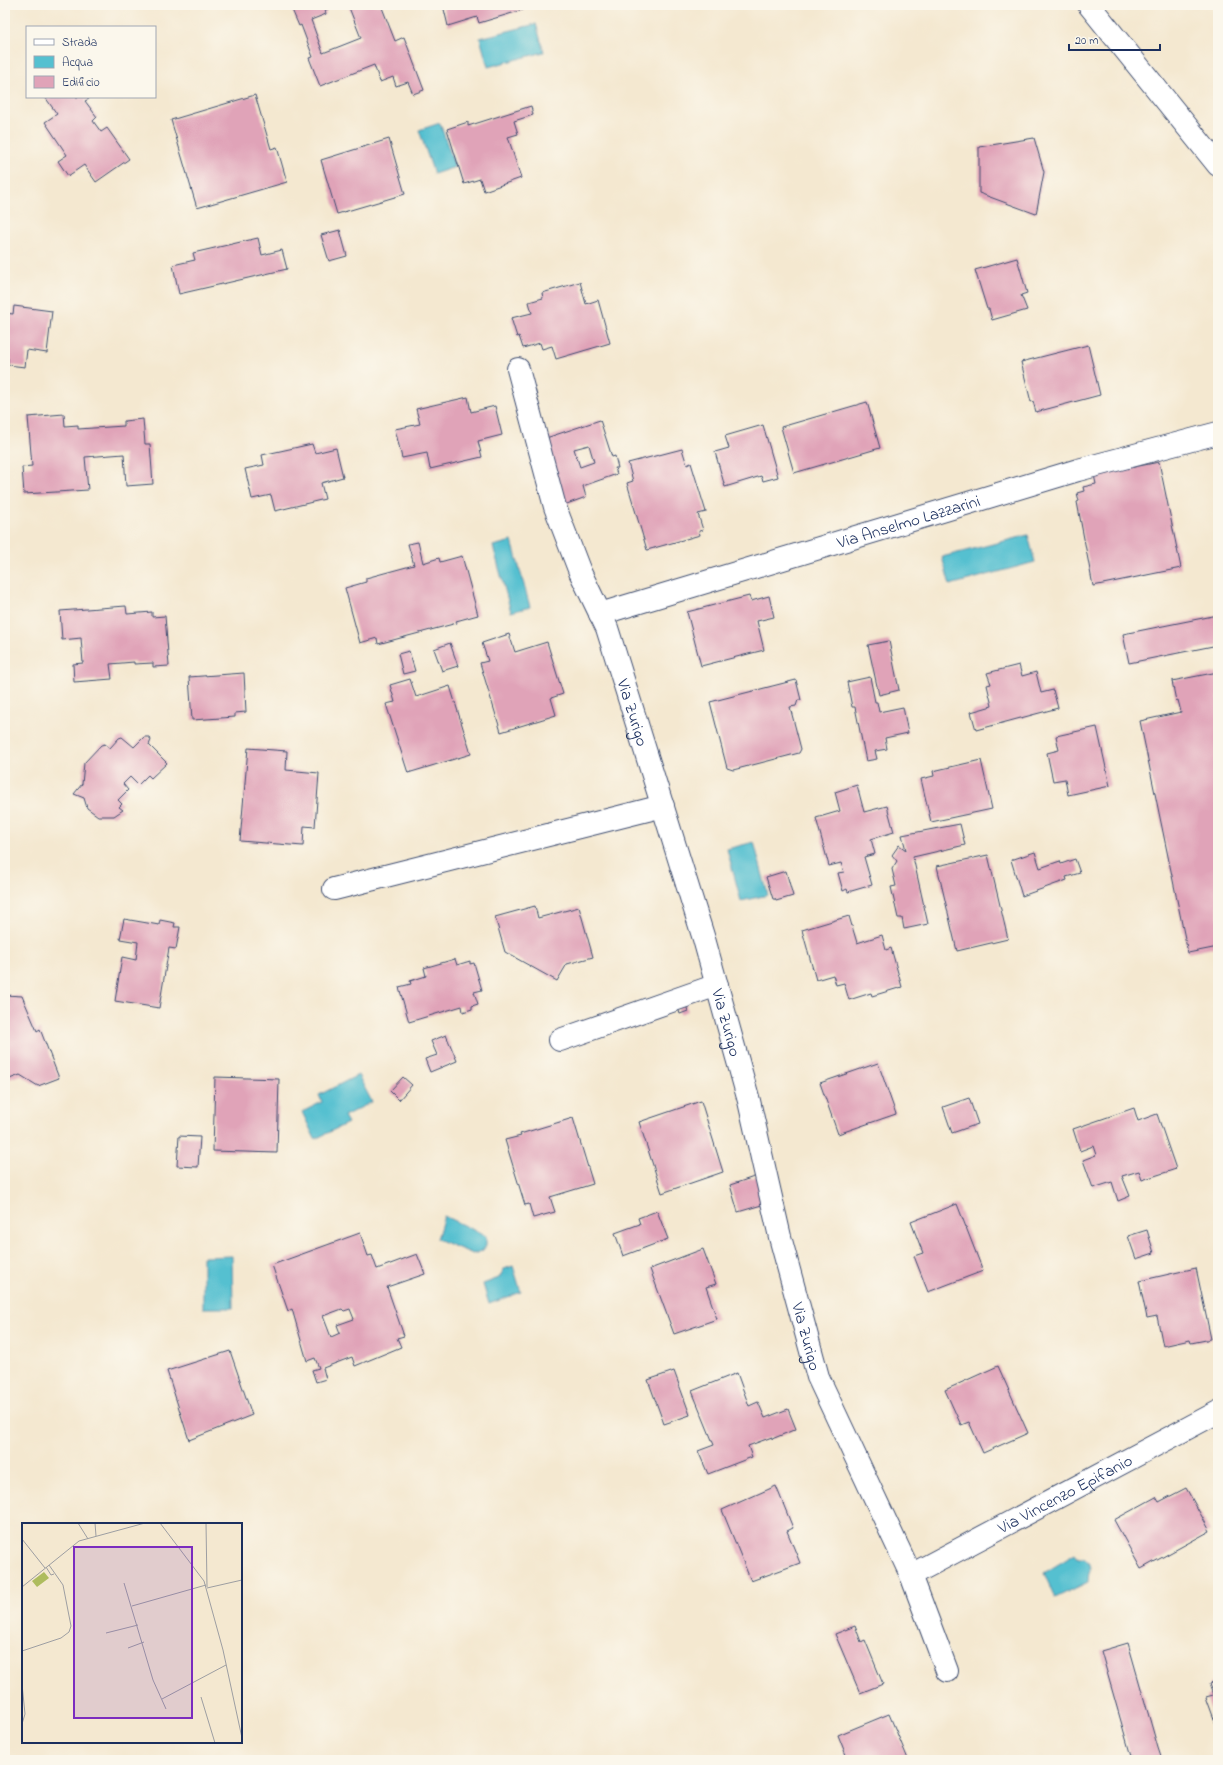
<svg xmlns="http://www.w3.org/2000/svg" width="1223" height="1765" font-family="'Indie Flower',sans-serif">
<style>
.water{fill:#55c0d0;stroke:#387897}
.building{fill:#e0a3b8;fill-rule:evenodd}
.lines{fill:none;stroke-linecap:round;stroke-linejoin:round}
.minor-casing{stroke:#3c4b6f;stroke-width:24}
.minor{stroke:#fff;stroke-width:22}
.labels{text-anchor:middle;stroke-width:3;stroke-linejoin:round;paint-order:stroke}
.street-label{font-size:17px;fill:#1b2f5e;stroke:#fbf7ec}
.inset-road{fill:none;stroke:#9d9ea2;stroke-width:1}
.view{fill:#7b2cbf;fill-opacity:0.15;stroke:#7b2cbf;stroke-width:2}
.inset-edge{fill:none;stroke:#1b2f5e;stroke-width:2}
</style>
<rect width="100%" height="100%" fill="#fbf7ec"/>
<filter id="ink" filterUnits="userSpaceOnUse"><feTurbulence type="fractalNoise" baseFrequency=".025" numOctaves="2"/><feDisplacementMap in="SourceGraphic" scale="8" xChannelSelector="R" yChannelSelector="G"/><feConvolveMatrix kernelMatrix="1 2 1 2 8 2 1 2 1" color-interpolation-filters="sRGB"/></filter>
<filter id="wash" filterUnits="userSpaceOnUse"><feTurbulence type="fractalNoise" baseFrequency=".012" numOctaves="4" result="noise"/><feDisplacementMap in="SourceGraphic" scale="16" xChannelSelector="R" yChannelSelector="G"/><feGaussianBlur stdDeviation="0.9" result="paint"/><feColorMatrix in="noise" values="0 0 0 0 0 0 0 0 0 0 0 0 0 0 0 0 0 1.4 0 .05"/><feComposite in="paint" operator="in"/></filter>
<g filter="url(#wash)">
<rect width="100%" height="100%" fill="#f4e8d0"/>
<path class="water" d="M536,24L544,52L488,67L480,38Z
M440,123L455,167L434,174L419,130Z
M1028,535L1035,562L950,585L942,557Z
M512,541L530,607L511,612L493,546Z
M754,842L768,895L741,901L727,849Z
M358,1075L372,1102L344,1116L348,1123L315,1139L302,1112L322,1102L319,1095Z
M444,1216L486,1236V1246L482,1251L473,1254L437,1239Z
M232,1256L233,1308H203V1257Z
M513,1266L521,1292L489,1304L483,1284L499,1278L504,1269Z
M1075,1554L1078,1558H1084C1094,1567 1088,1570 1088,1582L1055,1598L1044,1573Z"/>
<g id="blocks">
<path class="building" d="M290,5H339L325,10L326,14L311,20L323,53L361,38L348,5H381L395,41L404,37L424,90L413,94L408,82L396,86L393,77L380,82L374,65L320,86L309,58L313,57L301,25L299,26Z
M443,5H539L479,23L477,17L448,26Z
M255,95L271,149L277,147L287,182L197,208L171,120Z
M45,97H88L89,99L85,101L97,117L93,121L101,132L107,128L129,159L96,182L84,165L68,176L58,161L67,155L45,122L57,114Z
M531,106L533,115L514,121L518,134L508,137L521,178L484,191L480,179L464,184L447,129L468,122V126Z
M1034,138L1044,172L1036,214L979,193V147Z
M389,139L405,194L337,214L321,160Z
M340,230L347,256L329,261L321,235Z
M258,238L262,255L282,250L287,269L179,294L173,265L195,260L193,253Z
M1017,258L1027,293L1021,295L1027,310L992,320L989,309H987L975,270Z
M580,282L586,304L598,300L610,343L556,359L552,346L542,349L540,343L523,348L519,336L517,337L511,318L532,313L529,302L543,298L542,293Z
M14,306L52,311L47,353L27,350L25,367L8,365V358L5,357V313L13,314Z
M1088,345L1100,395L1036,412L1033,401L1031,402L1021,362Z
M468,397L471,412L495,406L502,435L478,441L482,457L430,469L427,453L402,458L395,429L420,424L416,409Z
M867,402L880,448L794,473L781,427Z
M64,414L65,426L78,425V429L124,426V421L143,419L145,444H150L153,484L126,486L124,454L85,457L88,490L24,494L22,467L32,466L28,417Z
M600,420L612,457L615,456L618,468H615L617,474L583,486L586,497L564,505L543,439ZM589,445L594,462L580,467L574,449Z
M763,425L778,477L763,481L761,476L725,487L715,452L729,448L725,436Z
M312,444L315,453L336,448L343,477L321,483L325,499L275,511L271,495L252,499L245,469L264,465L262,455Z
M682,449L687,465L691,463L706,512L698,514L703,530L699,531L700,535L647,550L627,483L633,481L628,463Z
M1159,462L1181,568L1093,586L1077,502L1079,501L1077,493L1084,491L1083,487L1096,484L1094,475Z
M418,542L423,563L439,558L440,562L462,556L478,615L456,621L457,623L378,644L377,638L360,643L345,588L366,582V578L414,565L408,544Z
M749,596L751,601L769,596L774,617L757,621L764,650L701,666L687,612Z
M126,606L127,614L152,612V617L165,616L169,666L153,667V663L134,664V662L110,664L112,679L74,682L73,664L83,663L81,638L62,640L60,611Z
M1218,615V645L1129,663L1123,634Z
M509,634L515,652L547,642L563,694L551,698L556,715L501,732L480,663L488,661L482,643Z
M889,641L899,690L879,695L868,645Z
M450,643L458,666L442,671L434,649Z
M409,651L415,671L403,674L398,654Z
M1019,665L1022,676L1036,672L1041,693L1053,690L1058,708L976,730L971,712L992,706L987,685L991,684L987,673Z
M1218,672V947L1188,953L1140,721L1181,712L1178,700L1176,701L1172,681Z
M244,673L246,712L235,713V717L192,720L189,677Z
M870,677L875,702H877L879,712L903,707L908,733L885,738L887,749L875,751L877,759L866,761L855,707H852L847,682Z
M410,679L416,697L450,686L471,754L408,773L386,704L395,702L390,685Z
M796,680L801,700H798L796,706L790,707L801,749L799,753L733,770L727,768L710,702Z
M1097,727L1110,786L1068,795L1065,779L1053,781L1047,753L1059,750L1056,736Z
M122,737L134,747L144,737H149L151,740L149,745L167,763L151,778L148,775L138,785L130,777L123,784L128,790L118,800L122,804L119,807L123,810L114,816H98L87,808L84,798L74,794L82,784L84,763L101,745L105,744L110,748L119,738Z
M248,748L287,751L286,770L319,773L315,827L304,826L303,846L240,841Z
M981,760L992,809L931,822L921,779L934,776L933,771Z
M857,785L864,812L887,806L894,832L871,839L875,854L864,857L872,885L848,892L847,889L843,891L838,873L844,872L841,863L829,866L816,818L840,811L835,792Z
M960,824L965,845L913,857L928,924L904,929L902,918H898L891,887L896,886L892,869L897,861L892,855L899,845L906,850L902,835Z
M1035,852L1040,868L1060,861L1061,864L1075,859L1080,873L1066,877L1067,880L1022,896L1011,860Z
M988,855L1008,939L957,951L937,866Z
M786,871L793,896L776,901L775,899H773L766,877Z
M535,906L538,918L579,907L593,957L567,964L557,981L505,952L495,917Z
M849,916L857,943L882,935L886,950L891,948L902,987L872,996L871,993L849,1000L844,983L836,985L833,975L816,980L802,930Z
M124,919L159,925L160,920L175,923L174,927H180L176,949L169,948L159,1008L115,1001L122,957L136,960L138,942L120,939Z
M455,959L457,965L470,961V964L474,963L482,990L474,992L478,1004L472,1006V1009L463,1012L462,1006L409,1022L399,987L411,984L410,981L426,976L424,968Z
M5,995L22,996L37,1031L40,1029L59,1078L38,1086L20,1075L7,1080L5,1075Z
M685,1003L688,1011L680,1014L677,1005Z
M446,1035L457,1061L430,1072L425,1059L437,1055L431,1041Z
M878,1063L896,1114L838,1134L820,1083Z
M215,1077L279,1079L277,1153L213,1151Z
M403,1077L412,1085L399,1100L390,1091Z
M969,1098L978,1124L952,1133L943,1107Z
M701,1101L723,1172L662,1193L639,1122Z
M1134,1108L1138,1121L1157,1114L1176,1169L1142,1180L1139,1171L1122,1176L1130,1196L1118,1201L1112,1182L1093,1188L1083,1160L1096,1155L1093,1146L1080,1151L1073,1129Z
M573,1118L593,1184L550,1197L555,1212L533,1218L529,1204L525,1205L505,1140L521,1136L520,1134Z
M179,1136L200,1137L198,1167L177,1166Z
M757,1176L765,1204L738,1212L730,1185Z
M957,1204L983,1271L928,1292L914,1256L923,1253L911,1222Z
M657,1211L668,1239L623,1256L615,1233L640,1224L638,1218Z
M1147,1230L1154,1253L1136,1259L1128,1236Z
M360,1233L368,1256L372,1255L377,1269L417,1254L425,1274L387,1287L404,1336L397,1338L401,1347L355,1366L352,1357L323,1368L326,1379L316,1382L312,1370L319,1368L315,1358L307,1361L292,1309L288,1311L272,1265ZM342,1309L344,1311L350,1309L354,1319L337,1325L340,1333L331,1337L323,1316Z
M703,1249L716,1284L706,1287L717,1319L674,1334L650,1269Z
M1196,1268L1211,1339L1191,1343L1190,1340L1163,1346L1157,1316L1147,1318L1139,1281Z
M230,1351L252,1415L189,1440L167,1371Z
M998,1366L1028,1433L983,1453L969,1422L961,1425L945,1390Z
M674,1371L690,1415L664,1424L648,1380Z
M737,1373L749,1406L758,1402L765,1418L788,1409L796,1429L772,1439V1437L748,1446L752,1457L708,1474L698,1451L714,1445L692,1391Z
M776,1486L793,1528L787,1531L800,1563L751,1581L722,1510Z
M1186,1488L1210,1531L1141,1569L1114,1520L1156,1497L1159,1502Z
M855,1626L861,1642L865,1640L883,1684L860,1693L835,1634Z
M1128,1643L1158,1748L1162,1760H1132L1101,1651Z
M1218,1681V1730L1206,1697L1213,1695L1209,1684Z
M889,1714L908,1759L848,1760L838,1735Z"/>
</g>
</g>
<g filter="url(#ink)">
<use href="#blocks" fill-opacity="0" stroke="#3c4b6f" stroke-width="1"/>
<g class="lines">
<g class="minor-casing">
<g id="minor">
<path d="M1089,5L1218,165"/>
<path id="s1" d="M518,369L555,507L580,572L607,628L704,939L749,1101L780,1237L818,1377L911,1575L947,1671"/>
<path id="s2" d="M600,614L1078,470L1218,433"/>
<path d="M334,889L663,806"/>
<path d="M560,1040L717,985"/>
<path id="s3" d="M911,1575L1218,1412"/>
</g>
</g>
<use href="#minor" class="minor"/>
</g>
</g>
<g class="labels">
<g class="street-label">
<text dy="6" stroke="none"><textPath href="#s2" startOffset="322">Via Anselmo Lazzarini</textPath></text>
<text dy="6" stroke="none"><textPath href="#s1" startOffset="363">Via Zurigo</textPath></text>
<text dy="6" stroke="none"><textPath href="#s1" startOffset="687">Via Zurigo</textPath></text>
<text dy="6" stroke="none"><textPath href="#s1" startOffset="1011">Via Zurigo</textPath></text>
<text dy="6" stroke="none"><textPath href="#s3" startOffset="174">Via Vincenzo Epifanio</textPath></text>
</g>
</g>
<g transform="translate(22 1523)">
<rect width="220" height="220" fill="#f4e8d0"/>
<path d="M22,49L27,55L15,64L10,58Z" fill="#aebc5e"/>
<path class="inset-road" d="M56,0L66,16M73,0L74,13M138,0L182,58L201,127L220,215M184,0L185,64M0,16L23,45M24,44L29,52L32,51M102,60L131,157L144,186M0,64L57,18L123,0M185,65L220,57M110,83L184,62M84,110L116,102M106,125L122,119M0,128L39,115L47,109L49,103L41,62L27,42M0,161L3,191L0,201M179,174L193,220M140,176L204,142"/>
<path class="view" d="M52,24H170V195H52Z"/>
<rect width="220" height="220" class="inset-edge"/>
</g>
<rect width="1223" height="1765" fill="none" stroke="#fbf7ec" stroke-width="20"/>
<rect x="26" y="26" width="130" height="72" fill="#fbf7ec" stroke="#a1a7b3"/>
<rect x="34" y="39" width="20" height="6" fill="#ffffff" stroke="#a1a7b3"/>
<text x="62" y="46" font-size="12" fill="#1b2f5e">Strada</text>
<rect x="34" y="56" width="20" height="12" fill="#55c0d0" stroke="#a1a7b3"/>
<text x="62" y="66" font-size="12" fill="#1b2f5e">Acqua</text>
<rect x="34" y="76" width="20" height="12" fill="#e0a3b8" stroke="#a1a7b3"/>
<text x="62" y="86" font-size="12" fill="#1b2f5e">Edificio</text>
<path d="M1069 44v6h91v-6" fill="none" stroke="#1b2f5e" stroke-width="2"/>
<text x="1075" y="44" font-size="12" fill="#1b2f5e" stroke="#fbf7ec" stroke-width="3" paint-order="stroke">20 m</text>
</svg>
